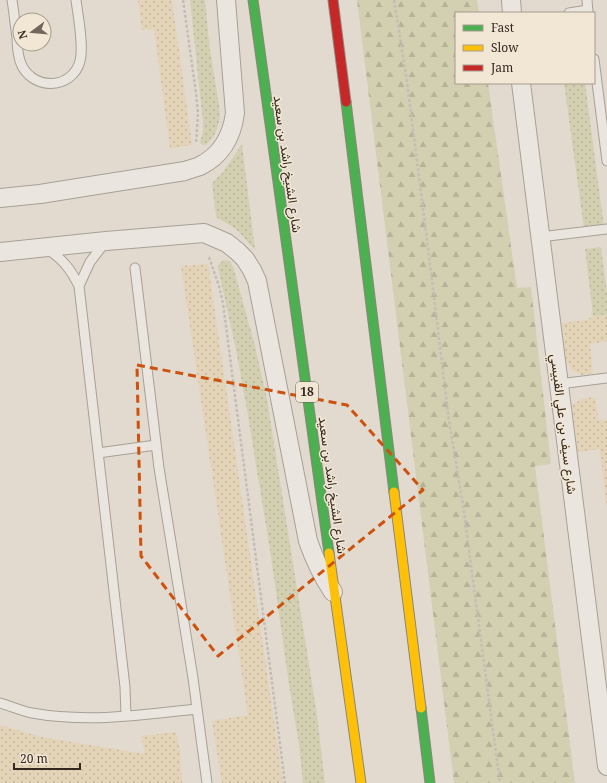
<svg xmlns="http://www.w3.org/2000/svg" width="607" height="783" font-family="'Noto Serif',Vazirmatn,serif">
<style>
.grass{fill:url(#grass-dots)}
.forest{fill:url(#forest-firs)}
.sand{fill:url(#sand-dots)}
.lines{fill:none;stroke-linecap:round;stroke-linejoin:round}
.lane-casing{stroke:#a7a097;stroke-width:11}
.street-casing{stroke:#a7a097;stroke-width:20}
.fast-casing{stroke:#8d857e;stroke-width:11}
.slow-casing{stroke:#8d857e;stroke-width:11}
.jam-casing{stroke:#8d857e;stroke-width:11}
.path{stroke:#c3bdb6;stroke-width:2.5;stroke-dasharray:3 2;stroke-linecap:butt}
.lane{stroke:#eae6df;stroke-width:9}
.street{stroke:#eae6df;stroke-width:18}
.fast{stroke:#4caf50;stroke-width:9}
.slow{stroke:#ffc107;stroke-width:9}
.jam{stroke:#c62828;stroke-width:9}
.marked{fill:none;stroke:#cd520f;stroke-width:3;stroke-dasharray:8 5;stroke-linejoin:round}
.labels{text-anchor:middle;stroke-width:3;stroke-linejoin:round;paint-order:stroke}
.shield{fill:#f2e7d5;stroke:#6e6156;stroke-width:1}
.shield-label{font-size:12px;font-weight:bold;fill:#352820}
.street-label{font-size:13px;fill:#352820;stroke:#f2e7d5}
</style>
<defs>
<pattern id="grass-dots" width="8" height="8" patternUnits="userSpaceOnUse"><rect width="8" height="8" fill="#d3d0b2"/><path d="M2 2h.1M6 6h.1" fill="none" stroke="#b6b399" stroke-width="1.8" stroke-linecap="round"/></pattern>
<pattern id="forest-firs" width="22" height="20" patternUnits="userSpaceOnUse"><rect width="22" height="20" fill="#d3d0b2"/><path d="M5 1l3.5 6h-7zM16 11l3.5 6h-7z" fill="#b6b399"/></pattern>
<pattern id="sand-dots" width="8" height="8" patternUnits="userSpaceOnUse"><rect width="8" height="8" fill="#e3d3b7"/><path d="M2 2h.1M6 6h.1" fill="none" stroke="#c3b59d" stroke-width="1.8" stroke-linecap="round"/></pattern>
</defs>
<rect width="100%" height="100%" fill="#e2dace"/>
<path class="grass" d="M190,0H205L210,50L219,105L220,116L218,126L214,136L206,145H203L200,143L203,131V122Z
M564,83H585L604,227L584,229Z
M242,144L255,250L238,231L228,224L216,217L212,183L223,172Z
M601,247L607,293V315L593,316L585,249Z
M224,260C228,260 231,262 233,266L254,342L267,399L317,715L325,783H303L299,744L289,685L270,550L247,410L236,350L218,268C219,264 220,262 224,260Z"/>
<path class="forest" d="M357,0H477L479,13H456V83H488L517,288L531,287L551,464L535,466L575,783H454Z"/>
<path class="sand" d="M138,0H172L192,145L170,148L154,29L142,30Z
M208,264L283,783H222L212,721L248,715L181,266Z
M607,315V341L590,344L593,373L582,375L573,371L566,361L562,323L587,320L593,316Z
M595,397L599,421L607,420V509L600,449L578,452L572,405L582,399Z
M0,725L41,737L145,754L141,736L176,732L180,751L182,783H0Z"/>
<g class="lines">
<g class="lane-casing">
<path id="lane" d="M12,0C14,12 15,25 17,37C17,45 18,54 20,61C30,91 72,91 80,61C84,46 78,16 76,0
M587,0L588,13
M569,13L588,10
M594,59L607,161
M540,237L607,229
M47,249C63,259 71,270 79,286L125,687L126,716
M135,268L159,468L193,678L207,783
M79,286L90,262L106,241
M559,384L607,378
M98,453L156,445
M0,703C11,706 21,711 32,713C87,723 142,715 197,709"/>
</g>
<g class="street-casing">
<path id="street" d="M511,0L512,13
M521,83L607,766
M0,198L40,194L185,171C190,169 195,168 200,166C222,155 232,136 235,113L226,0
M0,252L106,241L204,233L227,243L237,251L245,259L252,270L257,281L308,541C315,561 321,574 333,592"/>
</g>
<g class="fast-casing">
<path id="fast" d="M253,0L329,553
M346,102L394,492
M421,708L430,783"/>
</g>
<g class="slow-casing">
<path id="slow" d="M394,492L421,708
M329,553L361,783"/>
</g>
<g class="jam-casing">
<path id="jam" d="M333,0L346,102"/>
</g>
<path class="path" d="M183,0L196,93L198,113L196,144
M394,0L407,82L427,240L449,421L463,505L500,783
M209,257L219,286L223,303L285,783"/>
<use href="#lane" class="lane"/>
<use href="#street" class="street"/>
<use href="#fast" class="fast"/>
<use href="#slow" class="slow"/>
<use href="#jam" class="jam"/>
</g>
<path class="marked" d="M137,365L347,405L423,490L218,656L141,556Z"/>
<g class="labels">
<rect class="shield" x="296" y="382" width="22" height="20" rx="3"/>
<g class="shield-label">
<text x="307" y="396">18</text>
</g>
<g class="street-label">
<text transform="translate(288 164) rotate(82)" y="5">شارع الشيخ راشد بن سعيد</text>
<text transform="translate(564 424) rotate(83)" y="5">شارع سيف بن علي القبيسي</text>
<text transform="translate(333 485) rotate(82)" y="5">شارع الشيخ راشد بن سعيد</text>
</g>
</g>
<rect x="455" y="12" width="140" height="72" fill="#f2e7d5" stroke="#a69b8d"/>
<rect x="463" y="25" width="20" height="6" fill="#4caf50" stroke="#a69b8d"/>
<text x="491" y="32" font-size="12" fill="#352820">Fast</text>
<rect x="463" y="45" width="20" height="6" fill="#ffc107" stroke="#a69b8d"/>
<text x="491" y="52" font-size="12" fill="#352820">Slow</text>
<rect x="463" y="65" width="20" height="6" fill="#c62828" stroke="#a69b8d"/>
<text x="491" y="72" font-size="12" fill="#352820">Jam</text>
<g transform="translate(32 32) rotate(254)"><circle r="19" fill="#f2e7d5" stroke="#a69b8d"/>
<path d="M0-3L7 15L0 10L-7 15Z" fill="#72665d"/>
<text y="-6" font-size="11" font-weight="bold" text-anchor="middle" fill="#352820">N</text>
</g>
<path d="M14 763v6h66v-6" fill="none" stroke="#352820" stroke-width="2"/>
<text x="20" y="763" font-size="12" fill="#352820" stroke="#f2e7d5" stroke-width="3" paint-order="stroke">20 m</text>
</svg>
